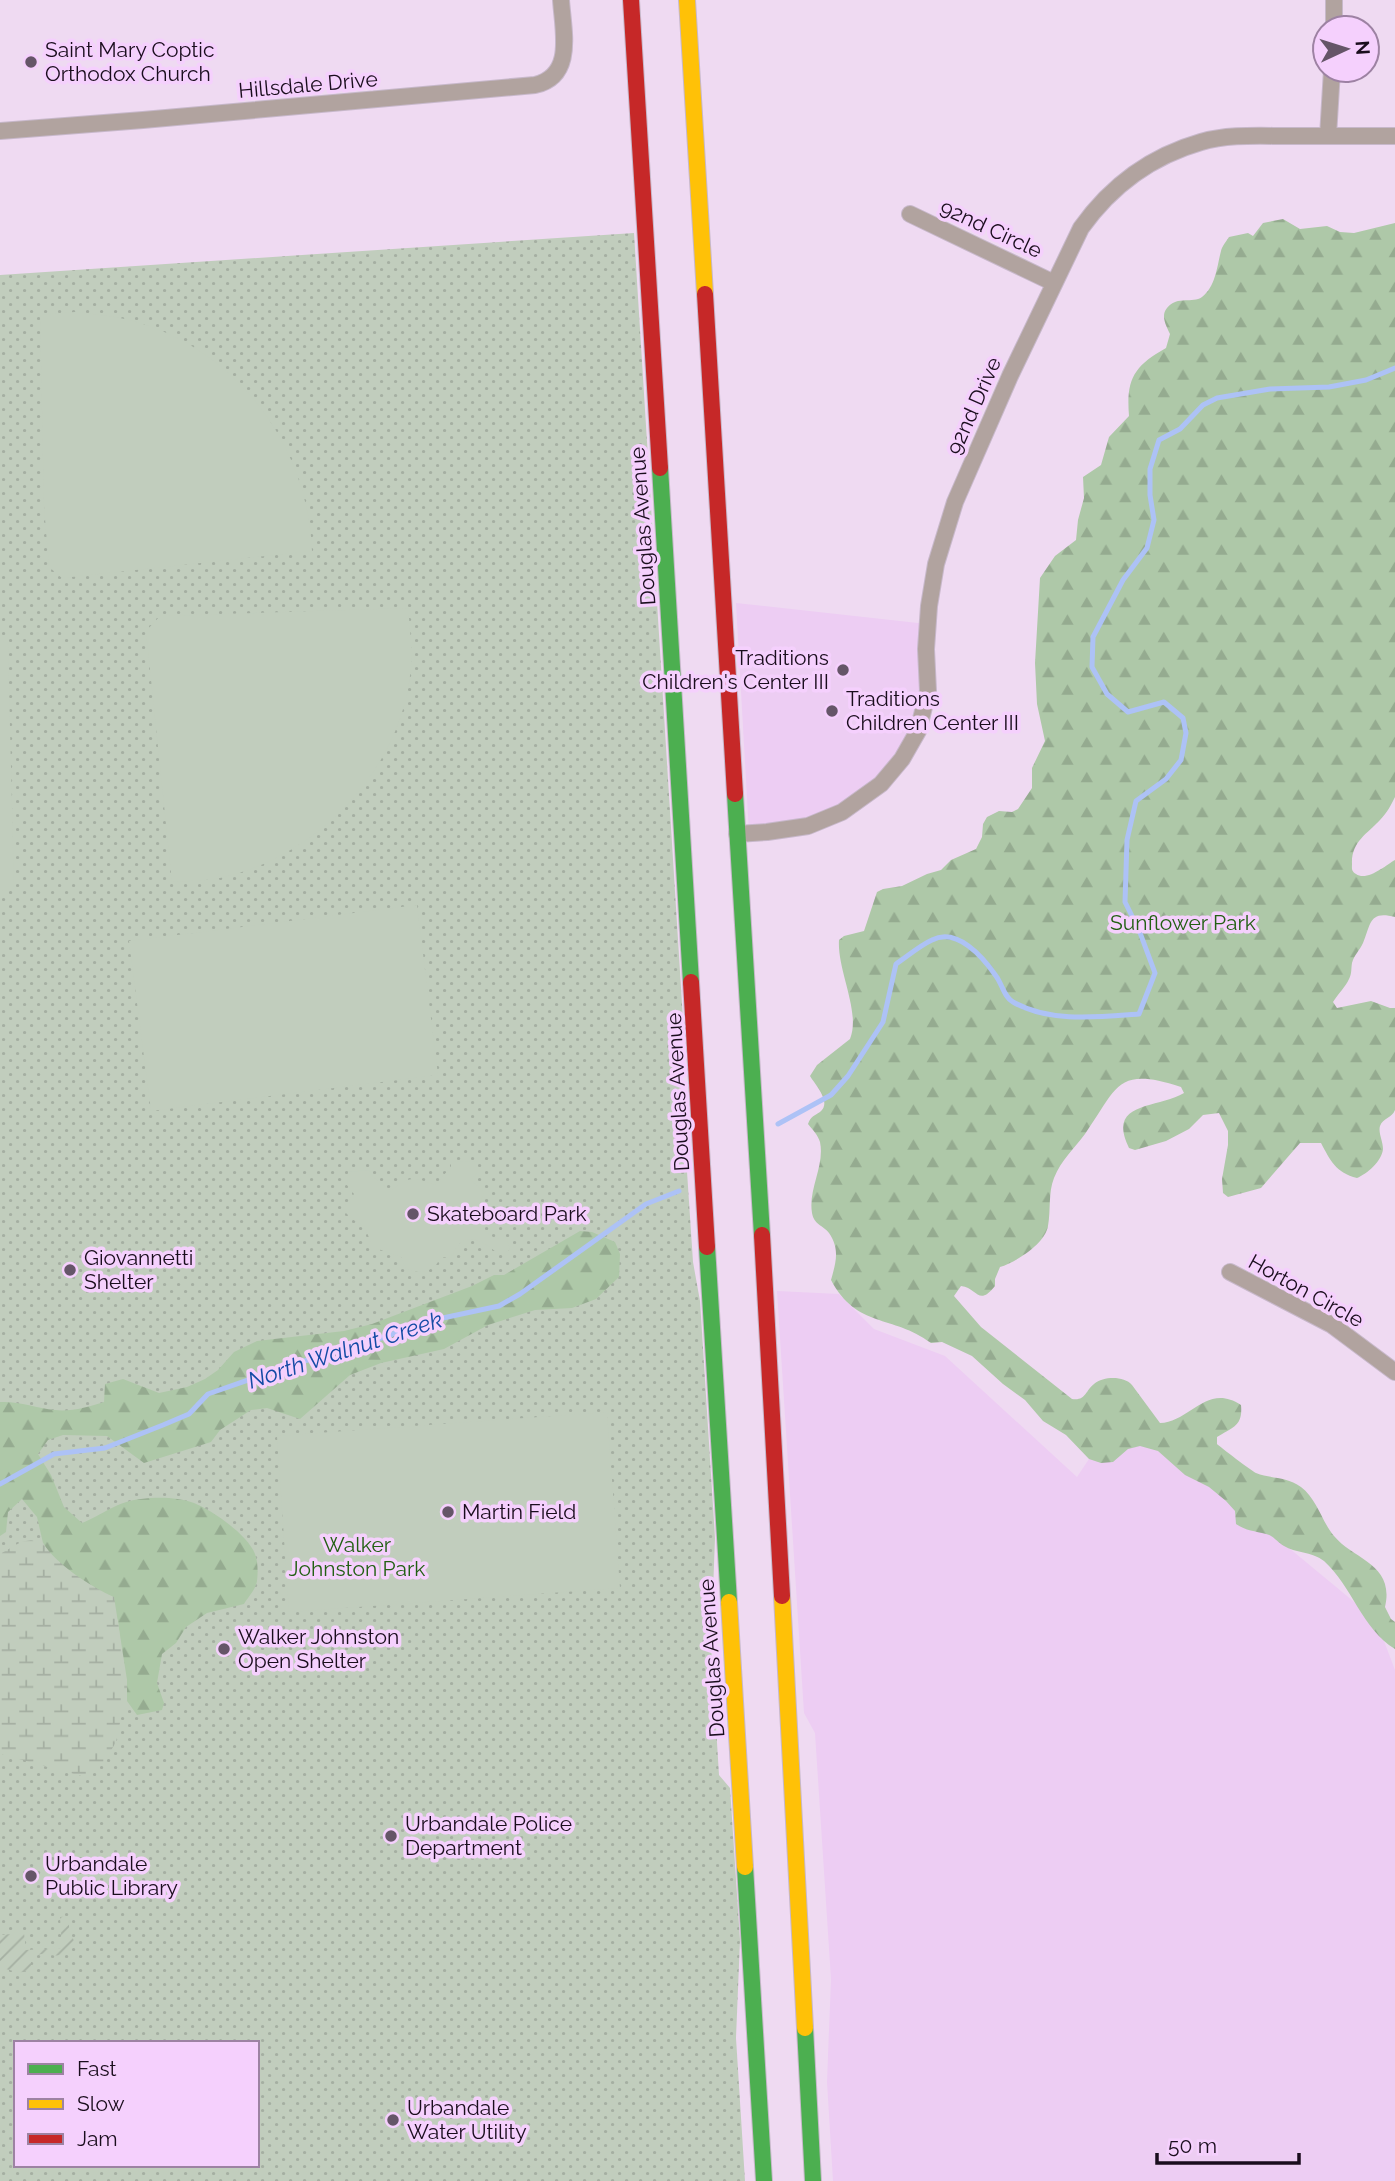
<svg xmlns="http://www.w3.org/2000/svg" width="1395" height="2181" font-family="Raleway,sans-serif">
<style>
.built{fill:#edcdf3}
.grass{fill:url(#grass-dots);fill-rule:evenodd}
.forest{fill:url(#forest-firs)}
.wetland{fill:url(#wetland-marsh)}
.garden{fill:url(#garden-furrows)}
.pitch{fill:#c1cdbd}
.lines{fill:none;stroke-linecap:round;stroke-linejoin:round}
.stream{stroke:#adc2f6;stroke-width:5}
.street-casing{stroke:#c7b8ca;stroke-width:18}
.fast-casing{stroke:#c7b8ca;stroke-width:18}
.slow-casing{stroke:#c7b8ca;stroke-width:18}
.jam-casing{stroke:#c7b8ca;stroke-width:18}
.street{stroke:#b1a39f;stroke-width:16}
.fast{stroke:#4caf50;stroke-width:16}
.slow{stroke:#ffc107;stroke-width:16}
.jam{stroke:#c62828;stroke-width:16}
.poi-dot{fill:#655568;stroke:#f5d0fd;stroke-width:2.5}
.labels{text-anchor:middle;stroke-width:7;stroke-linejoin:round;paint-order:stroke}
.poi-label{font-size:21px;fill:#1a0d1d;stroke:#f5d0fd;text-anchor:start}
.street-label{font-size:21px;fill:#1a0d1d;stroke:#f5d0fd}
.park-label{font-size:21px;fill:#226013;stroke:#f5d0fd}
.water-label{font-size:23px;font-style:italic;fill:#134ba5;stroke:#f5d0fd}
</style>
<defs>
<pattern id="grass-dots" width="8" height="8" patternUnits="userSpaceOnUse" patternTransform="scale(1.75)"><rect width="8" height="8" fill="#c1cdbd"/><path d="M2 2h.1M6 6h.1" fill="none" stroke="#a5afa2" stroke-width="1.8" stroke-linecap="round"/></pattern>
<pattern id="forest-firs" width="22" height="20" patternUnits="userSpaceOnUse" patternTransform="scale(1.75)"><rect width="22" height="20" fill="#aec8a8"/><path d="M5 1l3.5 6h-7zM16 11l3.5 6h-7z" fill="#95ab90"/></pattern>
<pattern id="wetland-marsh" width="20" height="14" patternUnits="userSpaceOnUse" patternTransform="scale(1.75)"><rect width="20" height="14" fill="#c1cdbd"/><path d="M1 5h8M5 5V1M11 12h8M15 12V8" fill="none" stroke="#a5afa2"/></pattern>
<pattern id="garden-furrows" width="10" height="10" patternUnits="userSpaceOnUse" patternTransform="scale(1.75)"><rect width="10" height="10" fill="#c1cdbd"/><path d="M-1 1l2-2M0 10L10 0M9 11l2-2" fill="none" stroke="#a5afa2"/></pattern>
</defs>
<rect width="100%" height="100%" fill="#efdaf2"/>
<path class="built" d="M736,603L927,624L928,691L902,759L842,812L749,833Z
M777,1291L839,1294L874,1329L945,1356L1077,1477L1089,1459L1156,1438L1376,1620L1395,1670V2181H833L827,2082L831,1979L815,1733L804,1713Z"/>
<path class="grass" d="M634,233L683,1020L680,1066L693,1262L700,1301L715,1538L711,1645L719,1775L730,1788L740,1940L736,2038L745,2181H0V275ZM16,2043H257V2165H16Z"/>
<path class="forest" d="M1283,219L1300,229L1327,226L1340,232L1354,233L1395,223V797C1391,805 1387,813 1380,820C1367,834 1351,842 1352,864C1352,868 1351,871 1356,874C1367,882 1386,865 1395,860V917C1369,910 1371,924 1363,943C1360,950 1354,955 1352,963C1351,968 1352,974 1349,979C1346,986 1338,994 1333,1002L1337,1008L1371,1001L1390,1008H1395V1110C1392,1118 1383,1118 1380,1126C1378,1133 1383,1141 1383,1149C1382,1161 1367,1174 1357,1178C1336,1173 1330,1160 1321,1143H1300L1261,1188L1228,1197L1223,1193L1222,1179L1228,1145V1131L1219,1113L1203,1115L1189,1129L1166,1141L1135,1150L1129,1148C1106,1101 1157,1109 1184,1093L1181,1087C1116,1066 1118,1087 1085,1134C1073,1150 1062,1159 1054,1178C1048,1193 1051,1210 1048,1226C1045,1244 1016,1262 1000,1267L995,1279V1286C978,1307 978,1288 961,1286L954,1296L981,1327L1072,1399C1086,1401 1085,1391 1094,1384C1104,1376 1124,1376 1132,1385L1160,1423C1190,1422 1207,1382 1241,1405C1243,1426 1233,1427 1217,1437V1444C1219,1446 1253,1472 1256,1473C1271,1479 1286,1476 1301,1487C1317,1499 1322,1522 1334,1536C1354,1560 1395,1564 1385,1607L1391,1619L1395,1622V1649C1362,1629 1352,1586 1324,1561C1311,1551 1295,1553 1284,1546C1277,1542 1274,1536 1266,1534C1255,1531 1246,1531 1236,1524L1235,1511L1226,1501L1209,1487L1185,1475L1158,1451L1140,1446L1128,1449L1113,1462L1101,1463L1089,1459L1066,1435L1043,1421L1025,1400L1003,1384L972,1356L942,1342L931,1343C892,1314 857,1329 831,1280C836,1262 840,1249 829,1233C823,1225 814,1225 812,1213C808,1189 825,1166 820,1142C818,1135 812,1129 808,1124C811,1116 814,1116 820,1112C832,1102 816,1086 810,1076L817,1065L850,1039C861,1012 837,970 839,940L844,936L864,931L877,892L883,889L902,886L927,874L941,870L951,860L976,849L982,837L983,824L987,817L999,811L1012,812L1018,809L1032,788V768L1045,741L1037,704L1035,663L1040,578L1055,556L1076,540L1078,520L1084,498L1083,477L1101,465L1109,437L1129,416C1126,379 1134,366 1166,348L1170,334C1167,327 1160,316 1167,308C1178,295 1192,304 1202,297C1216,286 1217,266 1221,251C1222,246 1226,242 1229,237L1248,233L1253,236L1263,223Z
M580,1231L592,1232L615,1242L620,1254L619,1277L596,1299L572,1308L535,1310L488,1325L444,1349L381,1363L350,1375L300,1419L267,1408L251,1410L220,1430L211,1442L144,1463L107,1436L63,1435L48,1440L38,1454L51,1475L64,1507L82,1523C102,1515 118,1501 141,1499C157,1497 178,1497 194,1503C212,1510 248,1535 255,1554C258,1561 258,1573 257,1581C256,1589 248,1597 244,1604L207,1613L186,1627L176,1643L162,1654L157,1683L164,1703L162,1710L137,1715L127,1701L118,1620L85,1595L51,1556L43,1543L37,1517L22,1499L8,1512L6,1532L0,1536V1402C19,1401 36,1408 55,1410C70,1412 89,1407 104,1402L105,1384L123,1379L159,1393L187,1387L205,1379L218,1370L234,1352L257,1341L344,1331L372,1324L472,1286L494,1275H504Z"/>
<path class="wetland" d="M31,1540L43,1543C56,1564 91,1587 114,1597L127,1680V1701L122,1713L116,1742L103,1764L85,1777L0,1754V1554L21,1542Z"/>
<path class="garden" d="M69,1916V1929L74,1941L65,1954C48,1959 49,1948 31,1958V1968C21,1977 11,1969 0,1968V1935L24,1933L26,1950L62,1948L60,1917Z"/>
<path class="pitch" d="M75,312C94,314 114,316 133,321C237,349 308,446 312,551L62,578L49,567L44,506L40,315Z
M408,608C410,628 412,648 411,667C403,768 318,857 220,878C205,881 188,881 172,882L146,631L160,616Z
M0,639L8,645L14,890L0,891Z
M417,905L438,1075L151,1111L129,941Z
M477,1161V1173L471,1180L484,1192C475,1213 479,1241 507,1239L510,1250L500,1255C479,1239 464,1228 451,1258L441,1257C434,1272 420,1275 406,1269L401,1257L378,1249L371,1242L364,1226L352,1219L342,1209L354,1194L347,1185L348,1172L369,1170L373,1177L391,1191C408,1175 415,1177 435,1185L451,1167V1162Z
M607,1412L620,1588L289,1612L277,1436Z"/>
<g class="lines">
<path class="stream" d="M778,1124L831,1095L848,1076L883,1022L896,964C908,956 919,946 932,940C957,927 983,957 996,976C1002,984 1004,997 1013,1002C1050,1023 1098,1017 1139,1014L1155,973L1139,930L1125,902L1127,840L1136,801L1166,779L1181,760L1186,733L1183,718L1164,702L1128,712L1107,694L1092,667L1093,637L1123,580L1147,548L1154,520L1150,495V469L1159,440L1180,429L1203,405L1217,398L1270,389L1329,387L1366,380L1395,368
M0,1484L54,1454L105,1448L163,1425L189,1414L208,1394L291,1365L391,1335L410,1325L499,1306L520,1294L646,1204L679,1191"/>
<g class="street-casing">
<path id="street" d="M1334,28V0
M0,131L143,120L535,85C575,76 563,31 561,0
M1328,136L1332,70
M910,214L1054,283
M737,834L767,832L808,826L842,812L881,784L902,759L918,731L928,691L926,649L929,606L936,564L955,502L1010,376L1081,228C1111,186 1152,156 1201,142C1228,134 1259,136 1287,136C1323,136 1359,136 1395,136
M1230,1272L1332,1325L1395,1372"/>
</g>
<g class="fast-casing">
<path id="fast" d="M660,468L691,982
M735,794L762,1235
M707,1247L729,1602
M745,1867L764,2181
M805,2028L813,2181"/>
</g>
<g class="slow-casing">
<path id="slow" d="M687,0L705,294
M782,1596L805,2028
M729,1602L745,1867"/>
</g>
<g class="jam-casing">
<path id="jam" d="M631,0L660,468
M705,294L735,794
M691,982L707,1247
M762,1235L782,1596"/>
</g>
<use href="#street" class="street"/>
<use href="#fast" class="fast"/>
<use href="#slow" class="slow"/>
<use href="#jam" class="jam"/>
</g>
<g class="poi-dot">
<circle cx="31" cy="62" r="7"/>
<circle cx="843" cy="670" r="7"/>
<circle cx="832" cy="711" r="7"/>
<circle cx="413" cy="1214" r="7"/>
<circle cx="70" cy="1270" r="7"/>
<circle cx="448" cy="1512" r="7"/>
<circle cx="224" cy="1649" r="7"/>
<circle cx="391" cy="1836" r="7"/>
<circle cx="31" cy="1876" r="7"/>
<circle cx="393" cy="2120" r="7"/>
</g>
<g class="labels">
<g class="poi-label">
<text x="45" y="57">Saint Mary Coptic<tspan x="45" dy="24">Orthodox Church</tspan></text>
<text x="829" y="665" text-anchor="end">Traditions<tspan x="829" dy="24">Children's Center III</tspan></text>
<text x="846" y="706">Traditions<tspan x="846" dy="24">Children Center III</tspan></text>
<text x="427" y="1221">Skateboard Park</text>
<text x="84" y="1265">Giovannetti<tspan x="84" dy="24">Shelter</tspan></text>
<text x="462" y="1519">Martin Field</text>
<text x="238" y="1644">Walker Johnston<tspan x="238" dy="24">Open Shelter</tspan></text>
<text x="405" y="1831">Urbandale Police<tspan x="405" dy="24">Department</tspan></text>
<text x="45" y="1871">Urbandale<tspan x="45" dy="24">Public Library</tspan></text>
<text x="407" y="2115">Urbandale<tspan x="407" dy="24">Water Utility</tspan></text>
</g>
<g class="street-label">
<text transform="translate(308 85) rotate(-5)" y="7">Hillsdale Drive</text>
<text transform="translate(991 229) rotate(25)" y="7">92nd Circle</text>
<text transform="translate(974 406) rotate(-66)" y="7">92nd Drive</text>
<text transform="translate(643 526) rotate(-94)" y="7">Douglas Avenue</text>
<text transform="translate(678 1092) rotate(-93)" y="7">Douglas Avenue</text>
<text transform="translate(1306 1291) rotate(29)" y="7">Horton Circle</text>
<text transform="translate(712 1658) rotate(-94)" y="7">Douglas Avenue</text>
</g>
<g class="park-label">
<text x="1183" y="930">Sunflower Park</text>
<text x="357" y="1552">Walker<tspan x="357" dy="24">Johnston Park</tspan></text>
</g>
<g class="water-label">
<text transform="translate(345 1350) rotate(-18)" y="8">North Walnut Creek</text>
</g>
</g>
<rect x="14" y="2041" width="245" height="126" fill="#f5d0fd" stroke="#9d82a3" stroke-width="2"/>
<rect x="28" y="2064" width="35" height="10" fill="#4caf50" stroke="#9d82a3" stroke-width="2"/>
<text x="77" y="2076" font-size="21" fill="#1a0d1d">Fast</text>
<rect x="28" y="2099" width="35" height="10" fill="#ffc107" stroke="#9d82a3" stroke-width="2"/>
<text x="77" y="2111" font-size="21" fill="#1a0d1d">Slow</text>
<rect x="28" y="2134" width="35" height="10" fill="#c62828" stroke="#9d82a3" stroke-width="2"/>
<text x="77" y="2146" font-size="21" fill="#1a0d1d">Jam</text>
<g transform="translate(1346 49) rotate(86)"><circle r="33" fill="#f5d0fd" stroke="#9d82a3" stroke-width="2"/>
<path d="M0-5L12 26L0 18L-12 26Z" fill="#655568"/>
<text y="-10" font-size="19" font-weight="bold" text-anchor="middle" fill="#1a0d1d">N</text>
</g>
<path d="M1157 2153v10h142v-10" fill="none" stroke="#1a0d1d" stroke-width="3.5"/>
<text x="1168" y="2153" font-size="21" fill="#1a0d1d" stroke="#f5d0fd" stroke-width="5" paint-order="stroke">50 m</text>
</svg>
